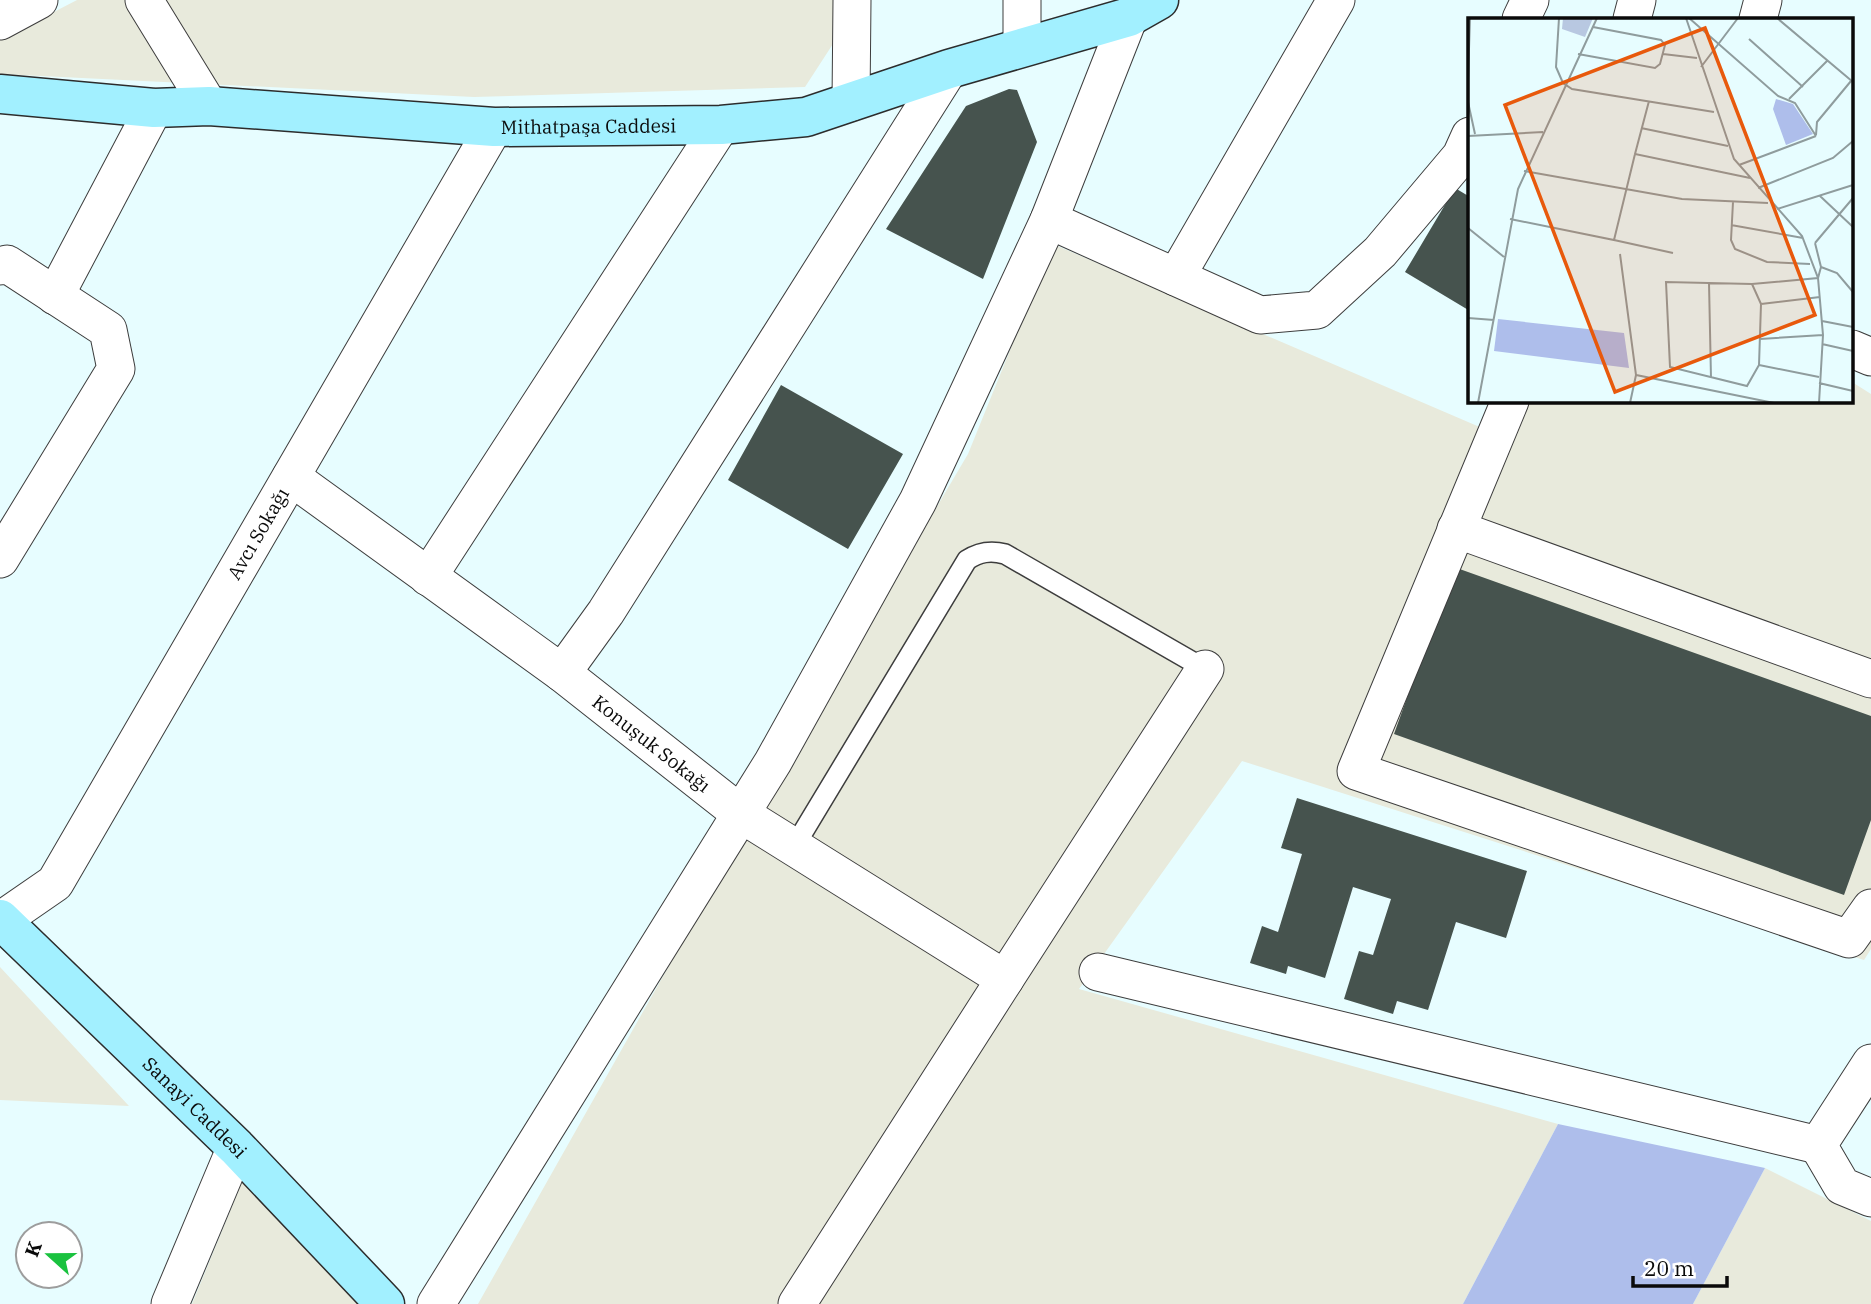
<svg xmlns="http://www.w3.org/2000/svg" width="1871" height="1304" font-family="'IBM Plex Serif',serif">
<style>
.industrial{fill:#e8eadc}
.green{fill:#aebeeb}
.building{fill:#46534e}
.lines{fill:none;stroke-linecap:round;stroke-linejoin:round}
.service-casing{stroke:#3d3d3d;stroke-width:22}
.minor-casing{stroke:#3d3d3d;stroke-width:39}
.secondary-casing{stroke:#2c2c2c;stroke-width:41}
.service{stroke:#fff;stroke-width:19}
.minor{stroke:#fff;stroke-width:37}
.secondary{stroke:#a2f0ff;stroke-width:38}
.labels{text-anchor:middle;stroke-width:7;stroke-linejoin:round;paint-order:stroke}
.street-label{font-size:19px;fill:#0a0a0a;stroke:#fff}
.inset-road{fill:none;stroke:#8f9c9d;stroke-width:2}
.view{fill:#e8590c;fill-opacity:0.15;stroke:#e8590c;stroke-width:3.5}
.inset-edge{fill:none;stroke:#0a0a0a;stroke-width:3.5}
</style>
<rect width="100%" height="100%" fill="#e7fdff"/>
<path class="industrial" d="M77,0H841L842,30L805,87L474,97L0,74V40Z
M1053,244L1482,428L1494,401H1852V382L1871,394V949L1864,960L1242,761L1079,989L1558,1124L1463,1304H478L736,847L968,454Z
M0,967L129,1106L0,1100Z
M1765,1168L1871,1221V1304H1693Z
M242,1182L364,1304H192Z"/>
<path class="green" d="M1558,1124L1765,1168L1693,1304H1463Z"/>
<path class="building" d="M1009,89L1017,90L1037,142L983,279L886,229L966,106Z
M1455,188L1470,197V311L1405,272Z
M781,385L903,454L848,549L728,480Z
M1454,567L1871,716V820L1844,895L1394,734Z
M1297,798L1527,871L1506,938L1456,922L1428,1010L1397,1001L1393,1014L1344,999L1359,951L1373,955L1391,899L1353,887L1325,978L1288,966L1286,974L1250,963L1262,926L1278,932L1302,854L1281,848Z"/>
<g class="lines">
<g class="service-casing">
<path id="service" d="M794,847L967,560C979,552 990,550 1005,554L1205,669"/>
</g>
<g class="minor-casing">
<g id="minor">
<path d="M144,0L209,106"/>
<path d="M1022,0V47"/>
<path d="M1521,19L1530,0"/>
<path d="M1632,19L1637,0"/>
<path d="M1758,19L1763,0"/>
<path d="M0,21L39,0"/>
<path d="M851,102L852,0"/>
<path d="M1049,220L1260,315L1317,310L1380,252L1461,156L1470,136"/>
<path d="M0,266L7,264L108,330L116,369L0,559"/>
<path d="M1176,277L1336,0"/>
<path d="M55,296L154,108"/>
<path d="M1852,349L1871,357"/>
<path d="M1510,401L1356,771L1849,939L1871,908"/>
<path d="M291,477L562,673L606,612L949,69"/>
<path d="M1456,529L1871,679"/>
<path d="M428,577L721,125"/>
<path id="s1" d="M562,673L741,814L1005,979L797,1304"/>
<path id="s2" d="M0,921L55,883L494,127"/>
<path d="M1098,972L1818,1145"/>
<path d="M1005,979L1205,669"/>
<path d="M1871,1063L1818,1145L1842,1186L1871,1198"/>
<path d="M170,1304L236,1147"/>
<path d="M436,1304L773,762L918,501L1049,220L1129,17"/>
</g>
</g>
<g class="secondary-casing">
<g id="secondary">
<path id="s3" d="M0,94L154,108L209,106L494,127L721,125L806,117L949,69L1129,17L1159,0"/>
<path id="s4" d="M0,919L236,1147L385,1304"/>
</g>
</g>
<use href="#service" class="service"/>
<use href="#minor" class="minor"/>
<use href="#secondary" class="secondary"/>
</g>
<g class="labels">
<g class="street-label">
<text dy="7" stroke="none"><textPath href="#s3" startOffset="590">Mithatpaşa Caddesi</textPath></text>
<text dy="7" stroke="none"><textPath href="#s2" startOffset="471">Avcı Sokağı</textPath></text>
<text dy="7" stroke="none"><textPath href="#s1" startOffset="114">Konuşuk Sokağı</textPath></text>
<text dy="7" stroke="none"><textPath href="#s4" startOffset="271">Sanayi Caddesi</textPath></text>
</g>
</g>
<g transform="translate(1468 18)">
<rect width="385" height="385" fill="#e7fdff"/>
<path d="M308,81L325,86L345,116L318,127L305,91ZM30,301L156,315L161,350L26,333Z" fill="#aebeeb"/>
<path d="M95,0H125L117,19L94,11Z" fill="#b8c8e1"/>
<path class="inset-road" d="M91,0L88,49L95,65L104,71L246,94M218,0L266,141L334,218L350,260L355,317L351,385M221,0L310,78L327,85L348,118M309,0L385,64M281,21L335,69M110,36L187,50L192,46L197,27L193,22L125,9M195,36L229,40M233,49L270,0M0,62L2,0M321,81L359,43M181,83L167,136L282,160M0,84L7,116M173,110L260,128M348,117L349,104L383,63M0,118L75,114M271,147L348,118M56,153L214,181L300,185M290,170L365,140L385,123M352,178L385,209M265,184L263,222L267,231L299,244L342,246M309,191L385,167M42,201L146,222L167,136M263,207L335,220M0,210L36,239M146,222L205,235M347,225L385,180M152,236L168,357M353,249L369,255L385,274M241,265L243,360M284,266L293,286L291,347L279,368L202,349L198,264L284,266L350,260L353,249L347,225M293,286L352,279M0,300L26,302M354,303L385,309M292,321L355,317M354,326L385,333M291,347L351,359M351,365L385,373M10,385L50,171L129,0M162,385L168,357L306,385"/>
<path class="view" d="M237,10L347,297L147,374L37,87Z"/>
<rect width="385" height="385" class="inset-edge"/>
</g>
<g transform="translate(49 1255) rotate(291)"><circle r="33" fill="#ffffff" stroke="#9d9d9d" stroke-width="2"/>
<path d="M0-5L12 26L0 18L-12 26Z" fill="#1ac23f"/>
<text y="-10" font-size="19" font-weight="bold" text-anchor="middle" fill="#0a0a0a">K</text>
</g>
<path d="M1633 1276v10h94v-10" fill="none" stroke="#0a0a0a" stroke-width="3.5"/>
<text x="1644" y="1276" font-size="21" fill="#0a0a0a" stroke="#ffffff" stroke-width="5" paint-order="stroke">20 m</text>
</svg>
